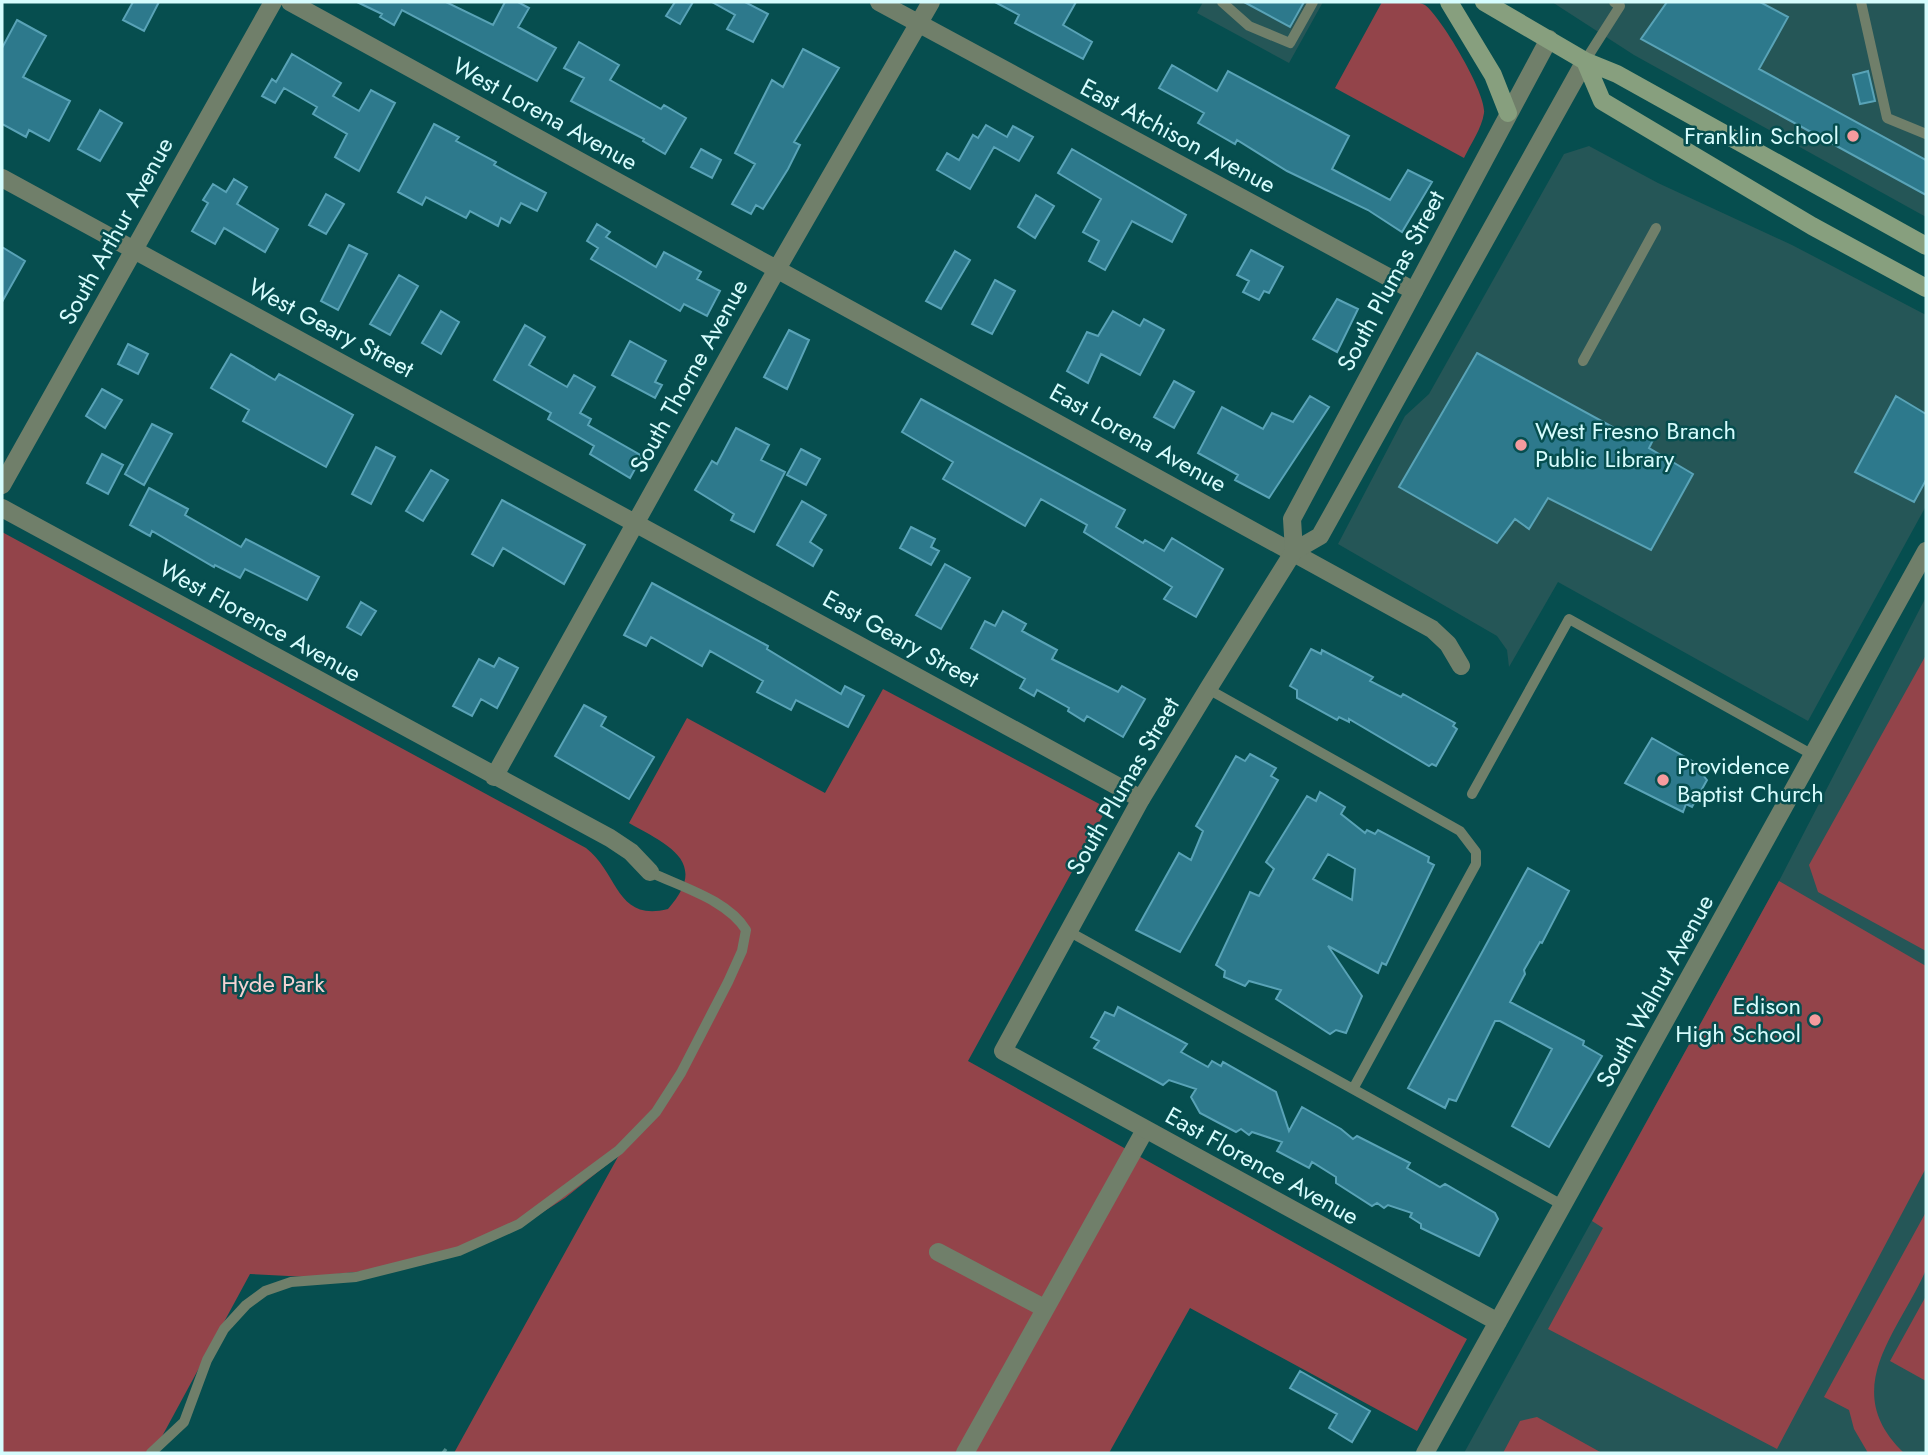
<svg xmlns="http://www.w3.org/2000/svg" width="1928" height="1455" font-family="Jost,sans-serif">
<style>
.built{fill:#255657}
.green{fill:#93444a}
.building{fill:#2d798c;stroke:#59a3b7;stroke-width:2;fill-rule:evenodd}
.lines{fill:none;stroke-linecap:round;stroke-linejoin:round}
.path{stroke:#4f8b8c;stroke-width:3.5;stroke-dasharray:5 3.5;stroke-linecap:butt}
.service{stroke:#707f6a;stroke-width:10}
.minor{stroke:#707f6a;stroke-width:18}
.tertiary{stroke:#707f6a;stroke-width:18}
.secondary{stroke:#879f7e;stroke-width:18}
.poi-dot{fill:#f59b9e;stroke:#064e4f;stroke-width:2.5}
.labels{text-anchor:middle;stroke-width:5;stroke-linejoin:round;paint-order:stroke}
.street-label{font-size:24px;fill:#d6fcfd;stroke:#064e4f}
.poi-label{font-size:24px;fill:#d6fcfd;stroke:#064e4f;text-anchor:end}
.park-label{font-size:24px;fill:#f5d2d2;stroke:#064e4f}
</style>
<rect width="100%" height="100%" fill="#064e4f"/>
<path class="built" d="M1203,2H1323L1289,63L1197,13Z
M1552,2H1926V217L1634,55Z
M1589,146L1658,183L1792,245L1926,315V506L1808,721L1558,582L1509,667L1507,650L1497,636L1338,544L1405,416L1429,394L1564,154Z
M1926,597V1453H1464L1779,881Z"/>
<path class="green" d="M1382,2C1394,2 1415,0 1425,5C1441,17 1487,94 1484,113C1482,128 1470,145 1464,158L1335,88Z
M2,532L586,848C619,874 616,922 668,909C710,862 668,845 629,823L687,718L825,793L883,689L1107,808L968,1061L1467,1339L1417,1431L1190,1308L1109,1453H454L619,1155L565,1198L532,1219L423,1265L308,1277L250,1274L153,1453H2Z
M1926,655V951L1818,892L1809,865Z
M1779,881L1926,966V1168L1777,1449L1548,1329L1603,1228L1592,1221Z
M1926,1212C1926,1229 1928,1256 1925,1272C1898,1333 1838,1390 1904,1453H1868L1854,1429L1849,1410L1824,1397Z
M1926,1296V1381L1890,1361Z
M1537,1417L1602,1453H1503L1520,1421Z"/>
<path class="building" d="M133,2H159L144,31L123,20Z
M357,2H446L493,25L505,2H518L529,8L518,27L556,48L537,81L402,10L394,25L380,17L382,14Z
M675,2H693L680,24L666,16Z
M712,2H745L768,14L753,42L727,29L735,15Z
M995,2H1076L1063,25L1092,42L1083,59L1015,23L1019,15Z
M1244,2H1304L1290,27Z
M1667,2H1760L1788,17L1759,69L1926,160V195L1641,39Z
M17,20L46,36L23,77L70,101L49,141L29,130L26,137L2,124V48Z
M579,42L619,65L610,80L661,109L664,105L686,118L665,154L643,141L644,139L571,101L584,78L564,68Z
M803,49L839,68L794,142L800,145L788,169L763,209L756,205L751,214L732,204L755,164L735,153L772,80L783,87Z
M292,54L341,83L333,96L359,111L371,90L395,103L359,171L335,157L347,134L313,114L317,107L284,88L275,103L262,96L272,79L276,82Z
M1172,65L1217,91L1228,71L1349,136L1332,169L1390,200L1408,170L1432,182L1402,232L1368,210L1287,171L1237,140L1235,144L1198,123L1204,113L1159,88Z
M1868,71L1875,101L1860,104L1853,75Z
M100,110L122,123L100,161L78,149Z
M434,124L459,137L456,141L496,162L494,165L546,193L537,211L521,203L510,223L501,218L498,226L470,211L466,218L426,197L422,205L398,192Z
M986,125L1007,137L1013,126L1033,137L1019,161L994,147L970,189L937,170L947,153L959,160L973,135L978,138Z
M701,149L721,160L712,178L691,167Z
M1072,149L1186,215L1172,242L1132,221L1105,270L1089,261L1099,241L1083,232L1101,199L1058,173Z
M234,179L247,187L237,204L278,229L265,252L224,228L215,244L192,231L208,203L203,200L213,184L226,192Z
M326,194L344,204L326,234L309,225Z
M1036,195L1054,206L1035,238L1018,227Z
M597,224L610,232L606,237L656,267L664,252L701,272L697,279L720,291L707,316L684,304L680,311L591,259L598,248L587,241Z
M349,245L367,254L338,310L321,301Z
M2,247L25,261L2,302Z
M1251,250L1283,267L1269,293L1264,291L1259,300L1243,292L1249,281L1237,275Z
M955,251L970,260L941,309L926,301Z
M399,275L418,286L390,335L370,324Z
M995,280L1015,291L992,334L972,324Z
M1337,299L1358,309L1337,352L1313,339Z
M441,311L459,322L441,354L422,343Z
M1113,311L1140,326L1144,319L1164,330L1140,375L1101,354L1088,383L1067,371L1087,332L1098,336Z
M525,325L545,337L529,365L567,387L574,375L595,387L580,413L591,419L588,425L642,456L630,478L590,454L594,446L548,419L551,413L494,380Z
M789,330L809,340L787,389L764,377Z
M630,341L666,361L655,382L662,385L655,398L612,375Z
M128,344L148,354L138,374L118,364Z
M1477,353L1629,436L1632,428L1653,440L1649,448L1693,474L1651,550L1548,498L1529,529L1515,519L1497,543L1399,487Z
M231,354L275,380L279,374L353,415L326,467L243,421L249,410L211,388Z
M1174,381L1194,392L1174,428L1154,417Z
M102,389L122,400L105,428L86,416Z
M1310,396L1329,407L1269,498L1235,480L1238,475L1198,453L1222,407L1263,429L1272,413L1293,422Z
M1896,396L1926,414V480L1914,502L1855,472Z
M921,399L1125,510L1116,527L1143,543L1145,540L1164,551L1172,538L1223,569L1196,617L1164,599L1172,587L1084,532L1087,525L1041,499L1025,526L943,479L953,462L902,432Z
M152,424L172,434L144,485L125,474Z
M736,428L769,445L761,460L785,472L754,532L731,520L734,514L695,490L712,461L717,464Z
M376,447L395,457L371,504L352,494Z
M801,449L820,459L806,485L787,475Z
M102,454L123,465L108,494L87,483Z
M431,470L448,480L423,521L406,511Z
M149,488L188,509L185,515L241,547L246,539L319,577L307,600L245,569L240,578L215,565L214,567L152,531L150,536L130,525Z
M502,500L585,545L564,584L503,548L493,566L472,554Z
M802,501L826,515L810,542L822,550L813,566L777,545Z
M911,527L935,539L931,547L939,551L931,565L900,548Z
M945,564L970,578L941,629L916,615Z
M652,583L768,646L767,649L841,694L845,686L864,696L848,727L796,700L791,710L757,692L763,681L710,651L702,666L651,637L646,646L624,635Z
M361,602L376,611L361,635L347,627Z
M1003,611L1026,624L1022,631L1057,650L1052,659L1118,692L1122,686L1145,699L1123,737L1087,716L1084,721L1068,711L1069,708L1037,690L1034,696L1020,688L1025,679L971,648L985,621L995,626Z
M1311,649L1321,654L1322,650L1373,677L1370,681L1401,697L1403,694L1455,723L1453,726L1457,729L1436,766L1432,764L1429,766L1349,719V722L1339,717L1337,720L1297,698V690L1290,686Z
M499,658L518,668L497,708L481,699L472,716L453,706L479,659L494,667Z
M584,705L606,717L601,726L654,757L629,799L555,756Z
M1652,738L1706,769L1703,775L1707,780L1692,807L1686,804L1683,812L1625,783Z
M1250,754L1276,768L1271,776L1278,780L1180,952L1136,930L1179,853L1191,860L1203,831L1196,826L1236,756L1245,761Z
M1320,792L1345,807L1341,814L1365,833L1367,830L1375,834L1378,830L1429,857L1428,862L1434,865L1386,965L1382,963L1378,973L1328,946L1362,996L1346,1033L1336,1030L1330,1034L1276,999L1281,990L1249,981L1245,986L1224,977L1225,971L1216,965L1250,892L1259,896L1274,869L1266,862L1307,796L1316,801ZM1328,854L1355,869L1352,900L1313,879Z
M1528,868L1569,891L1542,943L1540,942L1524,970L1525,974L1510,1002L1584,1041L1583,1045L1602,1056L1549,1147L1512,1126L1552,1049L1500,1021H1495L1456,1101L1449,1099L1445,1108L1408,1088Z
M1118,1007L1187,1044L1181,1052L1208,1067L1212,1061L1221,1066L1223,1062L1276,1092L1289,1131L1302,1107L1341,1129L1353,1139L1357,1136L1410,1163L1407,1168L1440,1187L1445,1184L1495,1213L1498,1219L1479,1256L1421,1228V1224L1410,1217L1412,1213L1388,1205L1384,1208L1377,1203L1372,1206L1336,1183V1177L1312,1162L1309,1168L1277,1151L1282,1142L1252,1132L1249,1135L1241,1129L1236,1132L1200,1113L1191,1097L1196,1089L1169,1080L1163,1085L1094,1048L1099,1041L1091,1037L1105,1012L1114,1016Z
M1300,1371L1370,1411L1352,1442L1329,1428L1337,1414L1290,1388Z"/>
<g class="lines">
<path class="path" d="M443,1453L446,1449"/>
<path class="service" d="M1222,2L1249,26L1290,43L1313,2
M1861,2L1887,118L1926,134
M1585,61L1620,6L1614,2
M1583,361L1656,228
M1208,689L1460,831L1476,852V864L1353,1089
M1472,794L1569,619L1813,755
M1068,931L1564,1206
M151,1453L184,1422L207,1360L224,1329L246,1305L265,1291L291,1282L356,1277L459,1251L519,1224L619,1150L656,1112L681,1073L728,982L742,951L746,930C728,900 681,887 650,872"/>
<path class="minor" d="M290,2L1432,629L1448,644L1461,666
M879,2L1414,291
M2,178L1141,799
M2,485L273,2
M2,508L610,838L631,852L650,872
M494,777L777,269L931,2
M938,1252L1044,1308
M965,1453L1145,1130"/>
<path class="tertiary" d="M1294,551L1292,519L1549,39
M1498,1322L1003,1051L1141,799L1208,689L1294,551L1320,536L1585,61
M1425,1453L1926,551"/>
<path class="secondary" d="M1449,2L1493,75L1508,113
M1484,2L1585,61L1617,74L1926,246
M1585,61L1602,101L1812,226L1926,288"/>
</g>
<g class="poi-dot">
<circle cx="1853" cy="136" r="7"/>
<circle cx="1521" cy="445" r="7"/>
<circle cx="1663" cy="780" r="7"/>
<circle cx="1815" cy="1020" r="7"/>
</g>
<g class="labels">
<g class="street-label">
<text transform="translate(545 114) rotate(29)" y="8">West Lorena Avenue</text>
<text transform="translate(1178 136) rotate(28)" y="8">East Atchison Avenue</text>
<text transform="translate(116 231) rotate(-61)" y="8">South Arthur Avenue</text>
<text transform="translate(1391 281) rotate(-62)" y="8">South Plumas Street</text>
<text transform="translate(331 328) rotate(28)" y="8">West Geary Street</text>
<text transform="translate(689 376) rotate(-61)" y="8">South Thorne Avenue</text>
<text transform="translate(1138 438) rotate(29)" y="8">East Lorena Avenue</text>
<text transform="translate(260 621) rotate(29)" y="8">West Florence Avenue</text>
<text transform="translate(901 639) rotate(29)" y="8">East Geary Street</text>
<text transform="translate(1123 786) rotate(-60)" y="8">South Plumas Street</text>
<text transform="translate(1655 991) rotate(-61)" y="8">South Walnut Avenue</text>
<text transform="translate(1262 1166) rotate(29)" y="8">East Florence Avenue</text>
</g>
<g class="poi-label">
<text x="1839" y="144">Franklin School</text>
<text x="1535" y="439" text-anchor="start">West Fresno Branch<tspan x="1535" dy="28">Public Library</tspan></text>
<text x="1677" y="774" text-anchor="start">Providence<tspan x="1677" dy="28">Baptist Church</tspan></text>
<text x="1801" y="1014">Edison<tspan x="1801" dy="28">High School</tspan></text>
</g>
<g class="park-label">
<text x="273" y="992">Hyde Park</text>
</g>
</g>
<rect width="1928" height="1455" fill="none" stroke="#d6fcfd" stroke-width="7"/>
</svg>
